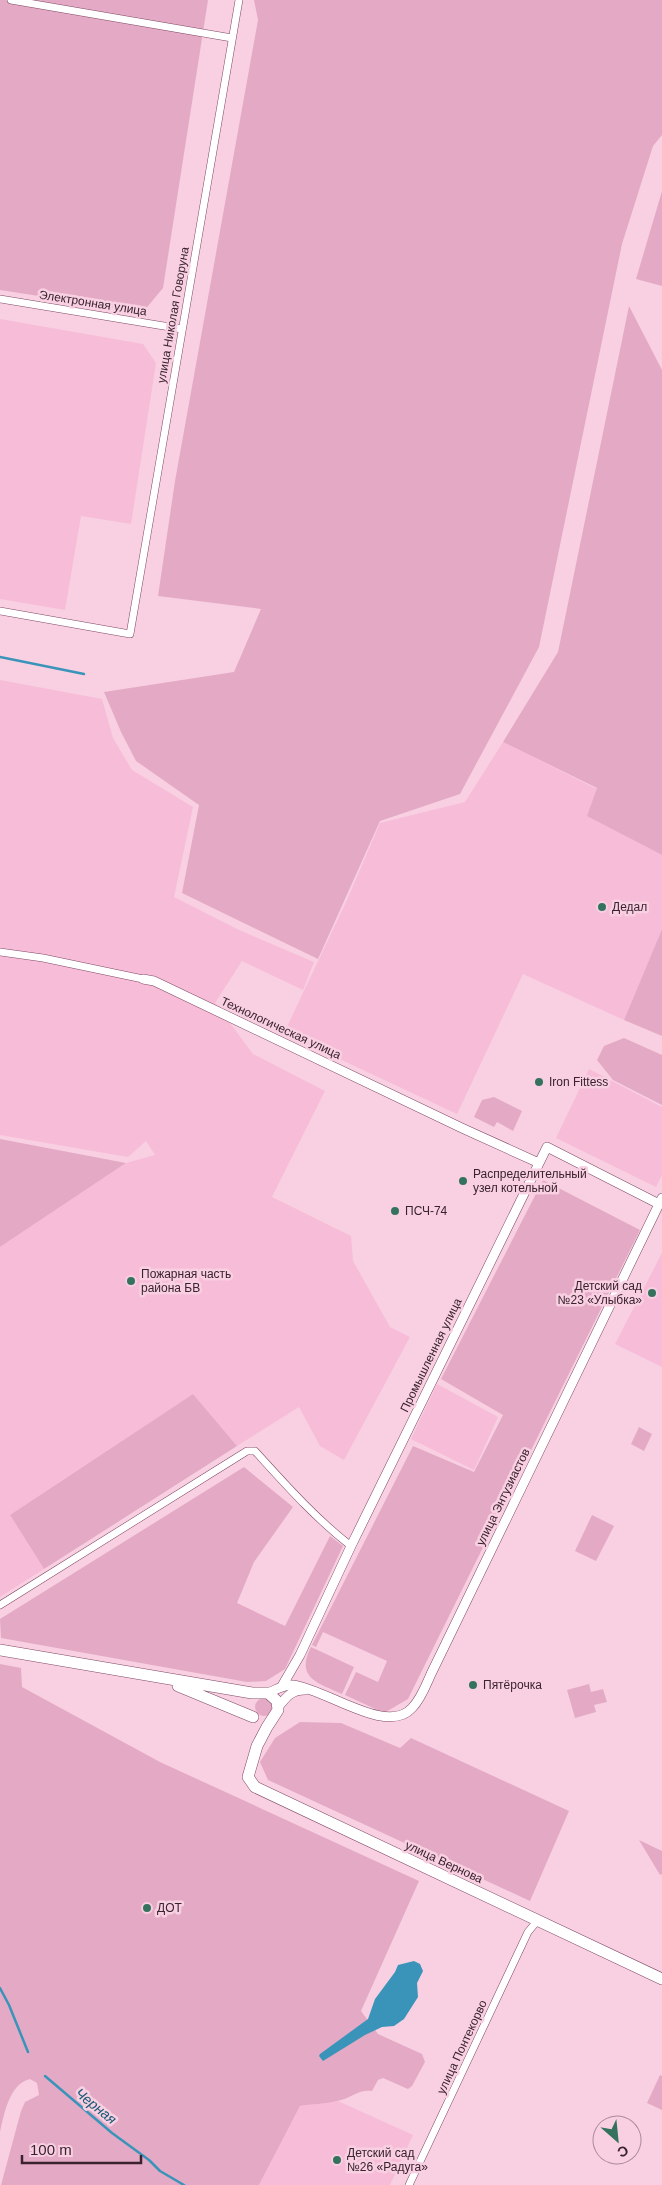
<svg xmlns="http://www.w3.org/2000/svg" width="662" height="2185" font-family="Helvetica,sans-serif">
<style>
.built{fill:#f7bcd8}
.green{fill:#e4aac5}
.water{fill:#3a94b9}
.lines{fill:none;stroke-linecap:round;stroke-linejoin:round}
.stream{stroke:#3a94b9;stroke-width:2.5}
.minor-casing{stroke:#7f4763;stroke-width:8}
.tertiary-casing{stroke:#7f4763;stroke-width:10}
.primary-casing{stroke:#7f4763;stroke-width:12}
.minor{stroke:#fff;stroke-width:7}
.tertiary{stroke:#fff;stroke-width:9}
.primary{stroke:#fff;stroke-width:11}
.poi-dot{fill:#35725e;stroke:#f8d0e2;stroke-width:2}
.labels{text-anchor:middle;stroke-width:5;stroke-linejoin:round;paint-order:stroke}
.street-label{font-size:12px;fill:#3a222e;stroke:#f8d0e2}
.poi-label{font-size:12px;fill:#3a222e;stroke:#f8d0e2;text-anchor:start}
.water-label{font-size:14px;font-style:italic;fill:#155a75;stroke:#f8d0e2}
</style>
<rect width="100%" height="100%" fill="#f8d0e2"/>
<path class="built" d="M0,319L143,344L156,363L131,524L81,516L65,610L0,599Z
M0,680L102,699L113,738L132,770L193,807L174,897L239,930L314,962L303,990L242,961L215,1003L253,1054L325,1091L272,1197L351,1236L353,1261L390,1327L410,1337L344,1460L320,1446L299,1407L237,1446L193,1394L10,1515L44,1569L0,1597V1247L126,1163L155,1155L146,1141L128,1157L0,1135Z
M503,742L597,789L588,816L662,855V929L624,1020L523,974L457,1114L284,1033L347,900L380,823L465,802Z
M589,1069L662,1107V1175L656,1187L556,1138Z
M662,1253V1367L615,1344Z
M437,1384L498,1417L474,1470L411,1439Z
M338,2101L413,2135L390,2185H259L300,2106Z"/>
<path class="green" d="M0,0H208L163,288L143,312L0,290Z
M254,0H662V135L653,146L622,244L539,647L460,794L380,821L318,959L182,893L199,805L136,761L121,732L104,692L234,672L261,609L158,596L175,481L258,20Z
M662,191V286L636,279Z
M629,306L662,370V855L587,816L597,788L503,742L558,652Z
M662,929V1036L624,1020Z
M624,1038L662,1055V1105L613,1080L597,1060L604,1046Z
M494,1097L522,1111L513,1131L497,1122L494,1127L474,1117L482,1100Z
M0,1139L126,1163L0,1247Z
M543,1180L640,1230L408,1699L384,1713L345,1695L356,1672L378,1682L387,1661L323,1632L316,1647L312,1645L413,1446L474,1472L503,1415L441,1379Z
M193,1394L237,1446L44,1569L10,1515Z
M639,1427L652,1434L644,1451L631,1444Z
M244,1467L293,1507L254,1562L237,1603L285,1626L330,1536L343,1546L285,1669L266,1681L247,1682L1,1638L0,1619Z
M592,1515L614,1526L596,1561L575,1551Z
M311,1647L354,1667L342,1694C318,1683 295,1678 311,1647Z
M0,1664L21,1668L22,1687L160,1762L419,1881L361,2011L378,2034L422,2054L425,2062L412,2086L408,2089L383,2078L378,2080L372,2091C358,2089 350,2099 337,2101C325,2104 312,2104 300,2106L259,2185H1L21,2111L25,2102L39,2095L37,2083L30,2079C9,2084 4,2115 0,2132Z
M589,1684L591,1692L603,1689L607,1702L594,1705L596,1712L575,1718L567,1690Z
M255 1707a9 9 0 1 1 18 0a9 9 0 1 1-18 0Z
M300,1722L341,1723L400,1748L411,1738L569,1811L530,1901L268,1780L260,1762L275,1738Z
M639,1840L662,1851V1874L660,1875Z
M660,2075L662,2076V2110L647,2103Z"/>
<path class="water" d="M414,1961L420,1964L423,1971L417,1983L418,1997L404,2019L394,2026L382,2027L365,2035L323,2061L319,2056L320,2054L368,2019L375,1999L395,1972L398,1965Z"/>
<g class="lines">
<path class="stream" d="M0,657L84,674
M0,1988L9,2005L28,2052
M45,2076L112,2133L149,2160L160,2171L184,2185"/>
<g class="minor-casing">
<path id="minor" d="M11,0L232,38
M0,299L182,329
M0,611L130,634L239,0
M0,952L43,958L143,979
M0,1605L247,1451H255C286,1485 315,1518 351,1546
M409,2185L528,1932L538,1920"/>
</g>
<g class="tertiary-casing">
<path id="tertiary" d="M143,979L154,981L464,1129L539,1163
M282,1686L300,1655L351,1546L547,1147L659,1204
M268,1693C276,1690 284,1684 293,1685C326,1689 387,1736 412,1708C421,1699 426,1685 431,1674L662,1198
M279,1706C287,1696 292,1690 305,1690"/>
</g>
<g class="primary-casing">
<path id="primary" d="M0,1650L252,1693H268L277,1701L278,1710L267,1727L257,1746L248,1777L255,1787L662,1979
M178,1686L253,1717"/>
</g>
<use href="#minor" class="minor"/>
<use href="#tertiary" class="tertiary"/>
<use href="#primary" class="primary"/>
</g>
<g class="poi-dot">
<circle cx="602" cy="907" r="5"/>
<circle cx="539" cy="1082" r="5"/>
<circle cx="463" cy="1181" r="5"/>
<circle cx="395" cy="1211" r="5"/>
<circle cx="131" cy="1281" r="5"/>
<circle cx="652" cy="1293" r="5"/>
<circle cx="473" cy="1685" r="5"/>
<circle cx="147" cy="1908" r="5"/>
<circle cx="337" cy="2160" r="5"/>
</g>
<g class="labels">
<g class="street-label">
<text transform="translate(93 303) rotate(9)" y="4">Электронная улица</text>
<text transform="translate(173 315) rotate(-80)" y="4">улица Николая Говоруна</text>
<text transform="translate(281 1028) rotate(25)" y="4">Технологическая улица</text>
<text transform="translate(431 1355) rotate(-64)" y="4">Промышленная улица</text>
<text transform="translate(503 1497) rotate(-64)" y="4">улица Энтузиастов</text>
<text transform="translate(444 1862) rotate(25)" y="4">улица Вернова</text>
<text transform="translate(462 2047) rotate(-65)" y="4">улица Понтекорво</text>
</g>
<g class="poi-label">
<text x="612" y="911">Дедал</text>
<text x="549" y="1086">Iron Fittess</text>
<text x="473" y="1178">Распределительный<tspan x="473" dy="14">узел котельной</tspan></text>
<text x="405" y="1215">ПСЧ-74</text>
<text x="141" y="1278">Пожарная часть<tspan x="141" dy="14">района БВ</tspan></text>
<text x="642" y="1290" text-anchor="end">Детский сад<tspan x="642" dy="14">№23 «Улыбка»</tspan></text>
<text x="483" y="1689">Пятёрочка</text>
<text x="157" y="1912">ДОТ</text>
<text x="347" y="2157">Детский сад<tspan x="347" dy="14">№26 «Радуга»</tspan></text>
</g>
<g class="water-label">
<text transform="translate(96 2106) rotate(39)" y="5">Черная</text>
</g>
</g>
<g transform="translate(617 2140) rotate(153)"><circle r="24" fill="#f8d0e2" stroke="#ac8a9a"/>
<path d="M0-4L9 19L0 12L-9 19Z" fill="#35725e"/>
<text y="-8" font-size="14" font-weight="bold" text-anchor="middle" fill="#3a222e">С</text>
</g>
<path d="M22 2155v8h119v-8" fill="none" stroke="#3a222e" stroke-width="2.5"/>
<text x="30" y="2155" font-size="15" fill="#3a222e" stroke="#f8d0e2" stroke-width="4" paint-order="stroke">100 m</text>
</svg>
